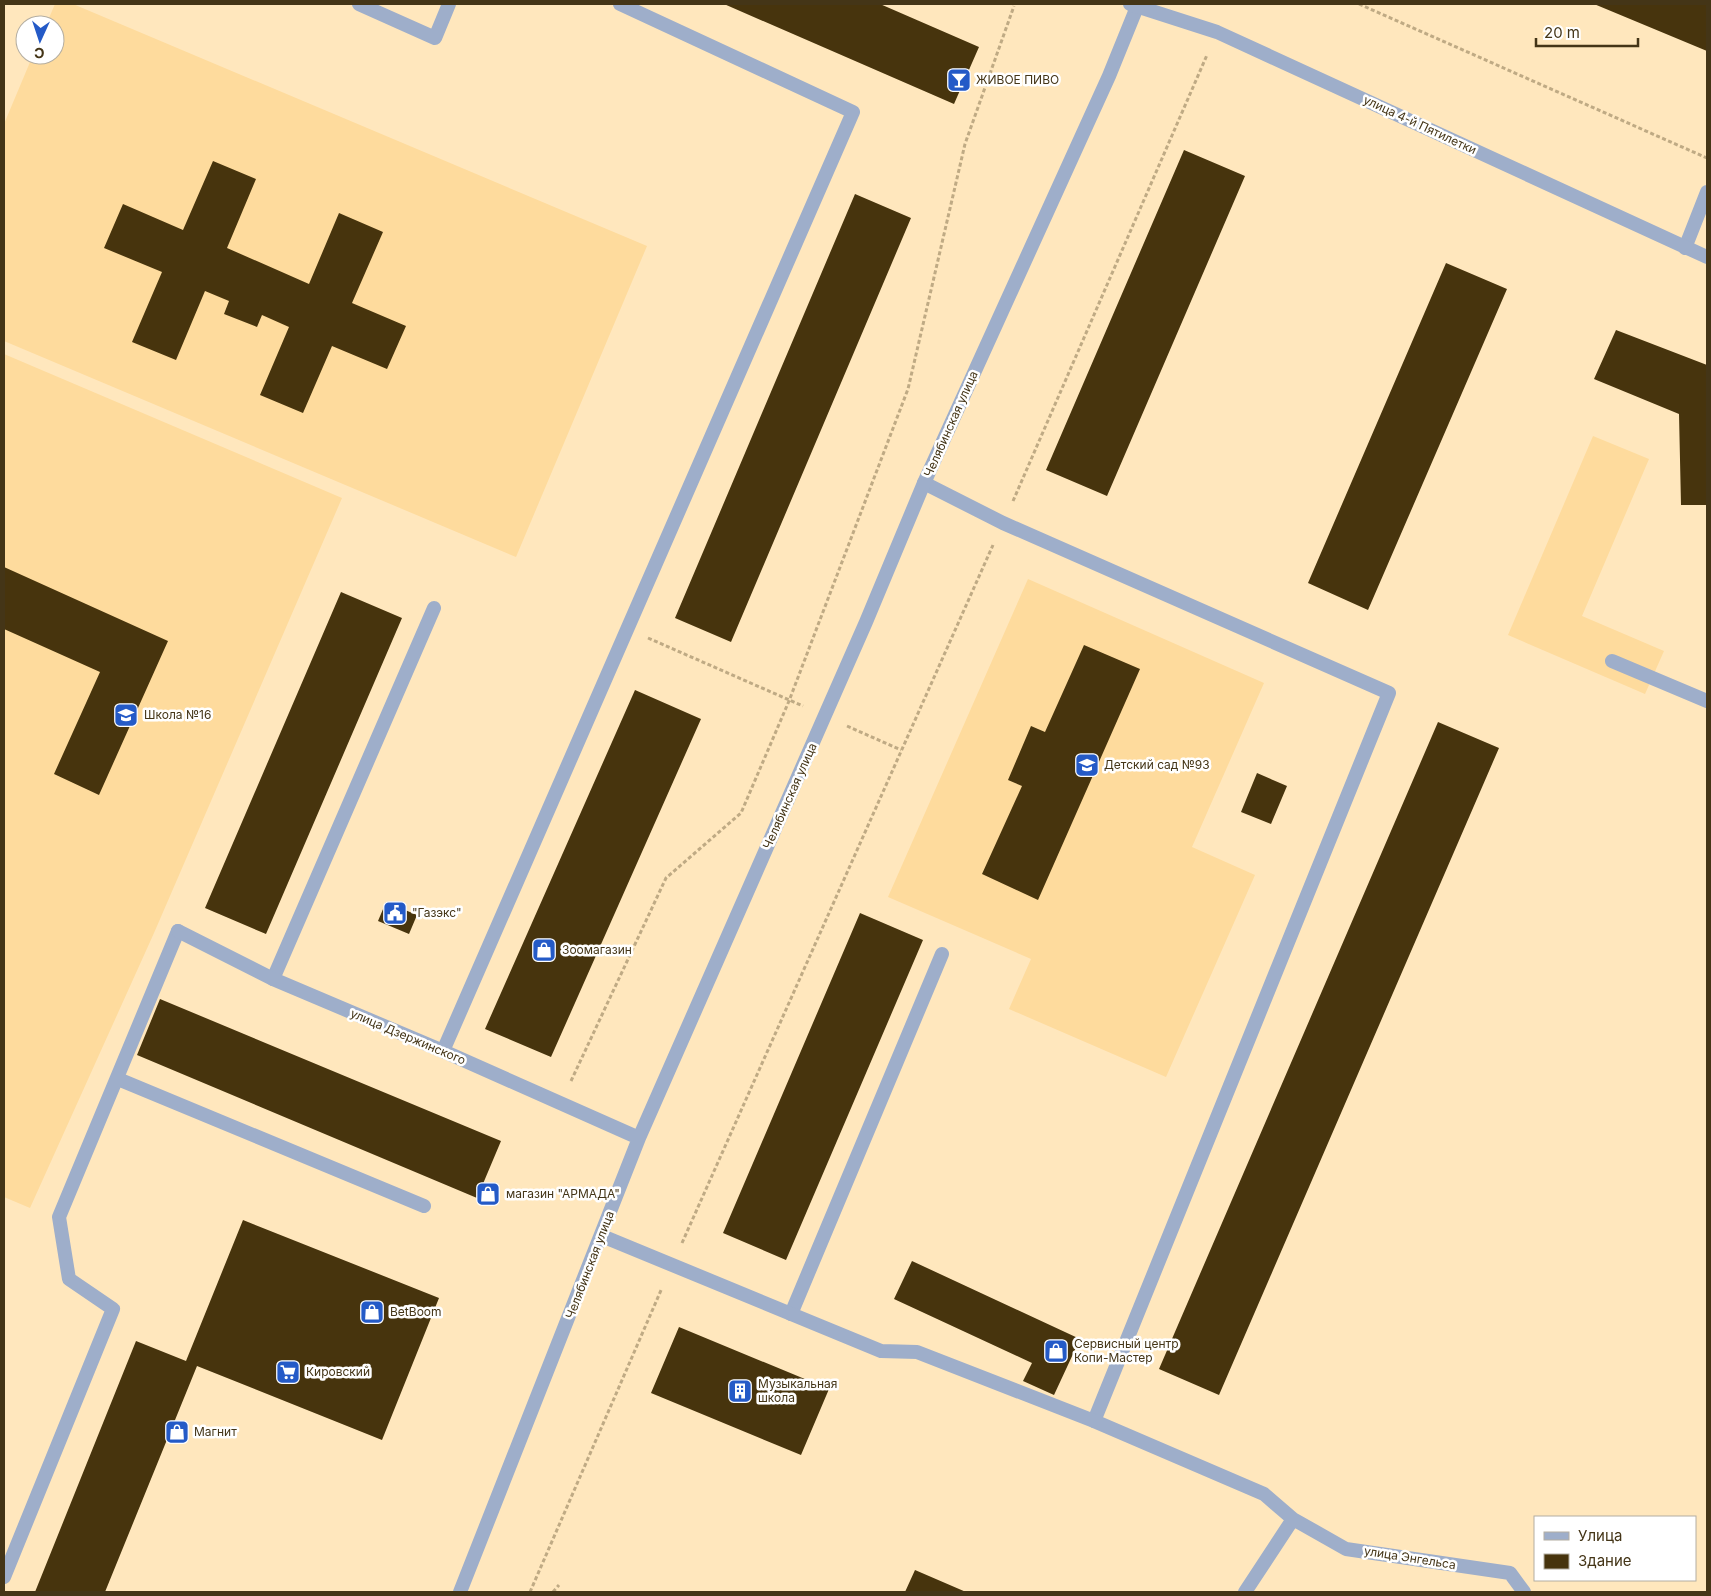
<svg xmlns="http://www.w3.org/2000/svg" width="1711" height="1596" font-family="Inter,sans-serif">
<style>
.built{fill:#fedb9d}
.building{fill:#47340d}
.lines{fill:none;stroke-linecap:round;stroke-linejoin:round}
.path{stroke:#bfaa84;stroke-width:3;stroke-dasharray:4 2.5;stroke-linecap:butt}
.service{stroke:#9eaeca;stroke-width:14}
.minor{stroke:#9eaeca;stroke-width:14}
.tertiary{stroke:#9eaeca;stroke-width:14}
.labels{text-anchor:middle;stroke-width:5;stroke-linejoin:round;paint-order:stroke}
.poi-label{font-size:12px;fill:#443517;stroke:#fff;text-anchor:start}
.street-label{font-size:12px;fill:#443517;stroke:#fff}
</style>
<rect width="100%" height="100%" fill="#ffe7bd"/>
<path class="built" d="M55,4H73L647,246L516,557L4,341V124L33,55H55V25H46Z
M4,354L342,498L154,933L30,1208L4,1197Z
M1593,436L1649,459L1582,616L1664,651L1645,694L1508,635Z
M1028,579L1264,683L1192,847L1255,875L1166,1077L1009,1009L1031,959L888,897Z"/>
<path class="building" d="M724,4H880L979,47L954,104Z
M1594,4H1707V51Z
M1184,150L1245,176L1107,496L1046,470Z
M213,161L256,179L227,248L309,284L339,213L383,232L352,303L406,326L387,369L332,346L303,413L260,395L289,327L262,315L257,327L224,314L229,301L205,291L176,360L132,342L162,272L104,248L123,204L183,230Z
M855,194L911,218L731,642L675,618Z
M1446,263L1507,289L1368,610L1308,583Z
M1616,330L1707,365V505H1681L1679,414L1594,379Z
M4,567L168,641L99,795L54,774L100,672L4,629Z
M341,592L402,618L266,934L205,908Z
M1084,645L1140,669L1038,900L982,874L1022,786L1008,780L1031,726L1045,732Z
M635,690L701,719L551,1057L485,1029Z
M1438,722L1499,748L1219,1395L1159,1369Z
M1257,773L1287,786L1271,824L1241,812Z
M386,902L417,915L409,934L378,921Z
M860,913L923,940L786,1260L723,1233Z
M160,999L501,1141L477,1198L137,1055Z
M243,1220L439,1298L382,1440L197,1366L105,1592H35L136,1341L186,1361Z
M912,1261L1080,1339L1054,1395L1023,1381L1032,1363L894,1299Z
M679,1327L829,1389L801,1455L651,1393Z
M915,1570L966,1592H905Z"/>
<g class="lines">
<path class="path" d="M1359,4L1707,158
M1013,501L1207,55
M648,638L803,706
M847,726L901,750
M571,1081L666,878L741,813L789,701L908,389L965,144L1014,6
M682,1243L993,545
M530,1592L662,1288
M553,1592L559,1585"/>
<path class="service" d="M359,4L435,38L449,4
M1685,248L1707,192
M924,483L1003,523L1389,693L1094,1421
M1612,661L1707,701
M273,979L434,608
M443,1051L853,112L620,4
M118,1079L424,1206
M791,1314L942,954
M4,1577L113,1309L69,1279L59,1217L178,931"/>
<path class="minor" d="M178,931L273,979L443,1051L639,1138
M602,1236L881,1351L917,1352L1094,1421L1264,1494L1293,1519L1346,1549L1510,1573L1524,1592
M460,1592L639,1138L866,622L924,483L1109,76L1137,7
M1245,1592L1293,1519"/>
<path class="tertiary" d="M1130,4L1217,32L1707,257"/>
</g>
<defs>
<g id="bar-square" transform="scale(1.25)"><rect x="-9" y="-9" width="18" height="18" rx="4" fill="#245ac7" stroke="#fff"/><path d="M-6-5H6L.8 .8V4.5H3.5V6h-7V4.5H-.8V.8Z" fill="#fff"/></g>
<g id="school-square" transform="scale(1.25)"><rect x="-9" y="-9" width="18" height="18" rx="4" fill="#245ac7" stroke="#fff"/><path d="M0-5L7-2L0 1L-7-2ZM-4 1L0 2.5L4 1V4Q0 6-4 4Z" fill="#fff"/></g>
<g id="civic-square" transform="scale(1.25)"><rect x="-9" y="-9" width="18" height="18" rx="4" fill="#245ac7" stroke="#fff"/><path d="M-.6-6.5H3V-4.5H.6V-3L4-1V1h2V6H-6V1h2V-1L-.6-3ZM-1.2 2.5V6h2.4V2.5Z" fill="#fff"/></g>
<g id="shop-square" transform="scale(1.25)"><rect x="-9" y="-9" width="18" height="18" rx="4" fill="#245ac7" stroke="#fff"/><path d="M-5-2.5h2.3a2.7 3.5 0 0 1 5.4 0H5L5.5 6h-11ZM-1.5-2.5h3a1.5 2.3 0 0 0-3 0Z" fill="#fff"/></g>
<g id="supermarket-square" transform="scale(1.25)"><rect x="-9" y="-9" width="18" height="18" rx="4" fill="#245ac7" stroke="#fff"/><path d="M-6-5.5h2.5l.6 2H6L4.5 2H-2.5L-4.4-4H-6ZM-1.5 3.2a1.3 1.3 0 1 0 .1 0ZM3 3.2a1.3 1.3 0 1 0 .1 0Z" fill="#fff"/></g>
<g id="building-square" transform="scale(1.25)"><rect x="-9" y="-9" width="18" height="18" rx="4" fill="#245ac7" stroke="#fff"/><path d="M-4-6H4V6H1V3H-1V6H-4ZM-2.5-4.3h1.7v1.8h-1.7ZM.8-4.3h1.7v1.8H.8ZM-2.5-1h1.7V.8h-1.7ZM.8-1h1.7V.8H.8Z" fill="#fff"/></g>
</defs>
<g fill-rule="evenodd">
<use href="#bar-square" x="959" y="80"/>
<use href="#school-square" x="126" y="715"/>
<use href="#school-square" x="1087" y="765"/>
<use href="#civic-square" x="395" y="913"/>
<use href="#shop-square" x="544" y="950"/>
<use href="#shop-square" x="488" y="1194"/>
<use href="#shop-square" x="372" y="1312"/>
<use href="#shop-square" x="1056" y="1351"/>
<use href="#supermarket-square" x="288" y="1372"/>
<use href="#building-square" x="740" y="1391"/>
<use href="#shop-square" x="177" y="1432"/>
</g>
<g class="labels">
<g class="poi-label">
<text x="976" y="84">ЖИВОЕ ПИВО</text>
<text x="144" y="719">Школа №16</text>
<text x="1104" y="769">Детский сад №93</text>
<text x="412" y="917">"Газэкс"</text>
<text x="562" y="954">Зоомагазин</text>
<text x="506" y="1198">магазин "АРМАДА"</text>
<text x="390" y="1316">BetBoom</text>
<text x="1074" y="1348">Сервисный центр<tspan x="1074" dy="14">Копи-Мастер</tspan></text>
<text x="306" y="1376">Кировский</text>
<text x="758" y="1388">Музыкальная<tspan x="758" dy="14">школа</tspan></text>
<text x="194" y="1436">Магнит</text>
</g>
<g class="street-label">
<text transform="translate(1420 125) rotate(25)" y="4">улица 4-й Пятилетки</text>
<text transform="translate(951 424) rotate(-66)" y="4">Челябинская улица</text>
<text transform="translate(790 796) rotate(-66)" y="4">Челябинская улица</text>
<text transform="translate(408 1037) rotate(23)" y="4">улица Дзержинского</text>
<text transform="translate(590 1265) rotate(-69)" y="4">Челябинская улица</text>
<text transform="translate(1410 1558) rotate(9)" y="4">улица Энгельса</text>
</g>
</g>
<rect width="1711" height="1596" fill="none" stroke="#443517" stroke-width="10"/>
<rect x="1534" y="1516" width="162" height="65" fill="#ffffff" stroke="#b4aea2"/>
<rect x="1544" y="1532" width="25" height="8" fill="#9eaeca" stroke="#b4aea2"/>
<text x="1578" y="1541" font-size="15" fill="#443517">Улица</text>
<rect x="1544" y="1554" width="25" height="15" fill="#47340d" stroke="#b4aea2"/>
<text x="1578" y="1566" font-size="15" fill="#443517">Здание</text>
<g transform="translate(40 40) rotate(183)"><circle r="24" fill="#ffffff" stroke="#b4aea2"/>
<path d="M0-4L9 19L0 12L-9 19Z" fill="#245ac7"/>
<text y="-8" font-size="14" font-weight="bold" text-anchor="middle" fill="#443517">С</text>
</g>
<path d="M1536 38v8h102v-8" fill="none" stroke="#443517" stroke-width="2.5"/>
<text x="1544" y="38" font-size="15" fill="#443517" stroke="#ffffff" stroke-width="4" paint-order="stroke">20 m</text>
</svg>
